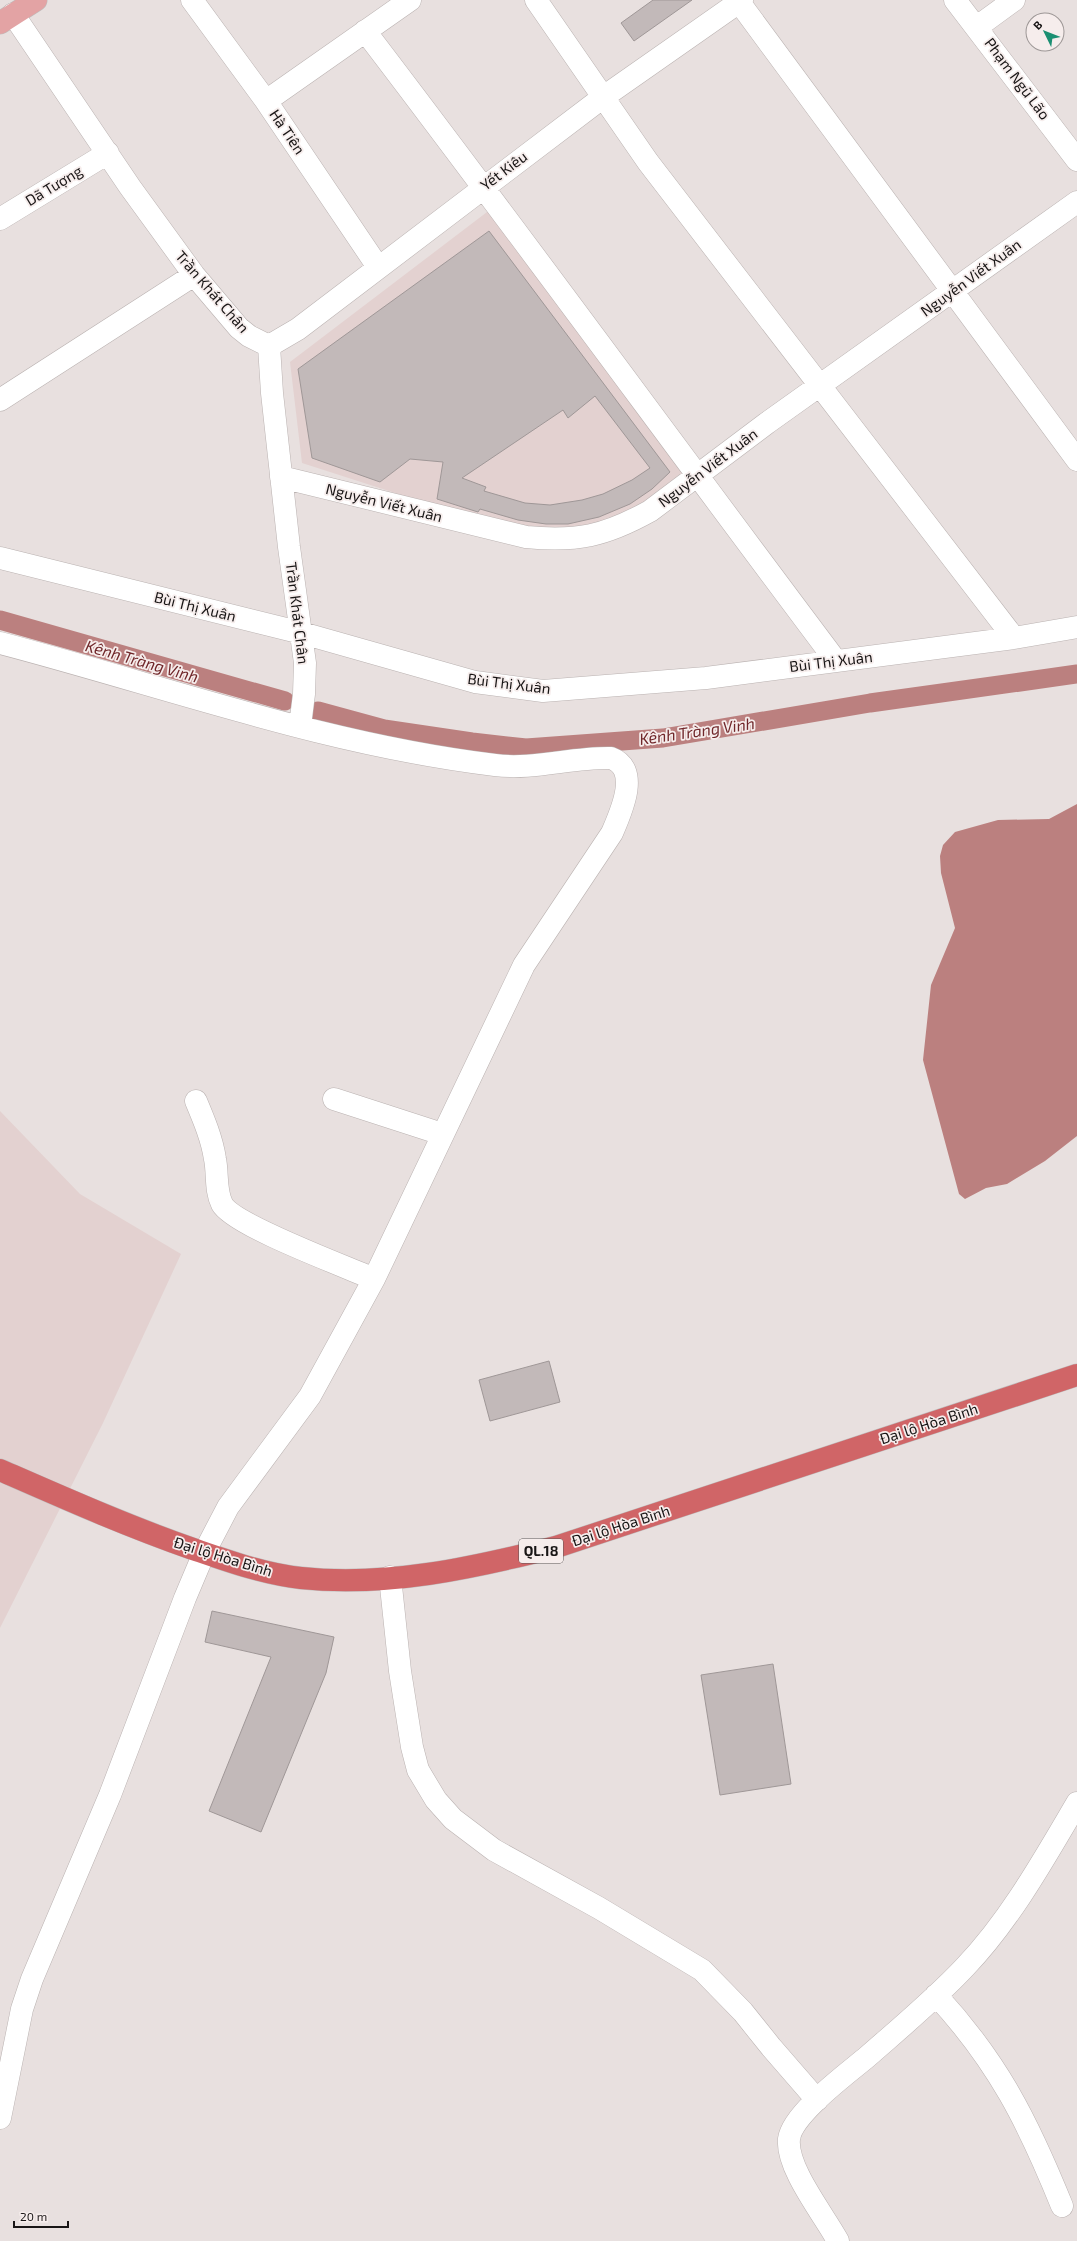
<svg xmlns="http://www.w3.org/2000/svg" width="1077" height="2241" font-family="'Exo 2',sans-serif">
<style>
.built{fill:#e3d1d0}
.water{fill:#bb807f}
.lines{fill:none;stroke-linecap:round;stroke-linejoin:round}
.canal{stroke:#bb807f;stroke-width:19}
.building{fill:#c2b9b9;stroke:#9f9797;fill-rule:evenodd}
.minor-casing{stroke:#bab2b1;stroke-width:23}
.major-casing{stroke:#bebdbd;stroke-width:23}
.highway-casing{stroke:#bebdbd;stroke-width:23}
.minor{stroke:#fff;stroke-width:22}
.major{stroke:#e3a3a4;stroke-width:22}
.highway{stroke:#d06567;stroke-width:22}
.labels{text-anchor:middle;stroke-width:3.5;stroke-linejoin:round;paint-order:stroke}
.shield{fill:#f6edec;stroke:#5b5656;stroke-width:1}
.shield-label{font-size:14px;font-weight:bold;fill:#181515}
.street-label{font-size:15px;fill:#181515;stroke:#f6edec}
.water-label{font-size:16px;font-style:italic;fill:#70272a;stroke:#f6edec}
</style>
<rect width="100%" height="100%" fill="#e8e0df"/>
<path class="built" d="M491,209L682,473L649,500L607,520L575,529H537L420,501L302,463L290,362Z
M0,1111L80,1194L181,1254L103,1423L0,1628Z"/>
<path class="water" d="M1077,804V1136L1045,1161L1007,1184L986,1188L965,1199L959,1194L923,1060L931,985L955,928L941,873L940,856L943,845L955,832L998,820L1049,819Z"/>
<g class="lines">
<path class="canal" d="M0,620L285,701
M318,711L384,729L472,742L526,748L663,738L870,703L1077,674"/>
</g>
<path class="building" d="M653,0H692L634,41L621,23Z
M489,231L670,472L652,489L630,504L599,517L568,524H546L518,520L480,509L478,512L437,499L443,462L410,459L380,482L312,458L298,369ZM595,396L650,468L632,480L603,494L582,500L550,505L525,503L484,491L486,487L462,478L563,410L568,418Z
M549,1361L560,1402L490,1421L479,1380Z
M212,1611L334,1637L326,1673L261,1832L209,1811L271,1657L205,1642Z
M773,1664L791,1784L720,1795L701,1675Z"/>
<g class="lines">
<g class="minor-casing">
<path id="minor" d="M192,0L266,101L378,267
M536,0L648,162L1014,638
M955,0L1077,160
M739,2L1077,460
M13,14L130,187L194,275L239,328L249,336L269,346
M977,27L1014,0
M365,31C524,239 678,451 836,661
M266,101L410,0
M0,219L108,153
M269,346L298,329L602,98L742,0
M269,346L272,393L289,547L305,663L304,694L300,726
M0,400L194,275
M281,477L526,537C577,542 605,536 650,511L767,423L1077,202
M0,558L302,633L475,682L543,691L706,678L1014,638L1077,627
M0,643C164,686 326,745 495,765C533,770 572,757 611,758C641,769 621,812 612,833L524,965L374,1279L310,1396L228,1507L204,1553L185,1598L110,1795L32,1979L22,2009L0,2118
M334,1099L442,1134
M196,1101C204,1120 212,1139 215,1159C218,1173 215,1190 222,1204C233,1225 347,1267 374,1279
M390,1577L400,1671L412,1747L418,1770L436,1800L453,1819L494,1850L599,1908L702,1970L743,2012L771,2047L817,2100
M936,1995C998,2062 1028,2122 1062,2206
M838,2241C824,2215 786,2168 789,2139C792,2114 848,2073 867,2057C900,2028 935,1999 965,1967C1010,1920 1044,1859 1077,1803"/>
</g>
<g class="major-casing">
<path id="major" d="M0,23L36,0"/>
</g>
<g class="highway-casing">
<path id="highway" d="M0,1470C64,1498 127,1526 193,1549C228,1561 264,1574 301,1578C387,1587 473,1568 556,1547L1077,1375"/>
</g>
<use href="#minor" class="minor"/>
<use href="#major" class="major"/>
<use href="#highway" class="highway"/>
</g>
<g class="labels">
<rect class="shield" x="519" y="1539" width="44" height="24" rx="3"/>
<g class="shield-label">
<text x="541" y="1556">QL.18</text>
</g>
<g class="street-label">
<text transform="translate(1017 79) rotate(53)" y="5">Phạm Ngũ Lão</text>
<text transform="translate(287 132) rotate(56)" y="5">Hà Tiên</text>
<text transform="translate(504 171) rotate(-37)" y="5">Yết Kiêu</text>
<text transform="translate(54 186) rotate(-31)" y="5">Dã Tượng</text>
<text transform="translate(971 278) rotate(-36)" y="5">Nguyễn Viết Xuân</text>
<text transform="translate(212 292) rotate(49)" y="5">Trần Khát Chân</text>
<text transform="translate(708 468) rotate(-37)" y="5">Nguyễn Viết Xuân</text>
<text transform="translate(384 503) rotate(14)" y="5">Nguyễn Viết Xuân</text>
<text transform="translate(195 607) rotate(14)" y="5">Bùi Thị Xuân</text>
<text transform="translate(297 613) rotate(83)" y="5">Trần Khát Chân</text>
<text transform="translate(831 662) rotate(-7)" y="5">Bùi Thị Xuân</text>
<text transform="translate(509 684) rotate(7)" y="5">Bùi Thị Xuân</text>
<text transform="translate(929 1424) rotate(-18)" y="5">Đại lộ Hòa Bình</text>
<text transform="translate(621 1526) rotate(-18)" y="5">Đại lộ Hòa Bình</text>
<text transform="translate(223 1557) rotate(17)" y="5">Đại lộ Hòa Bình</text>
</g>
<g class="water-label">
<text transform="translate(142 661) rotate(16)" y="6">Kênh Tràng Vinh</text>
<text transform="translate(697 731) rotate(-8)" y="6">Kênh Tràng Vinh</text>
</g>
</g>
<g transform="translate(1045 32) rotate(313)"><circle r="19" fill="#f6edec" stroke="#9d9796"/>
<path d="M0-3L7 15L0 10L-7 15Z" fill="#1b8f72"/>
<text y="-6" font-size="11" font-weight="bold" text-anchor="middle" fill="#181515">B</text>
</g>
<path d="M14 2221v6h54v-6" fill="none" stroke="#181515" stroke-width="2"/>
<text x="20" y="2221" font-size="12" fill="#181515" stroke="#f6edec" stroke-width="3" paint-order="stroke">20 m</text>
</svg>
